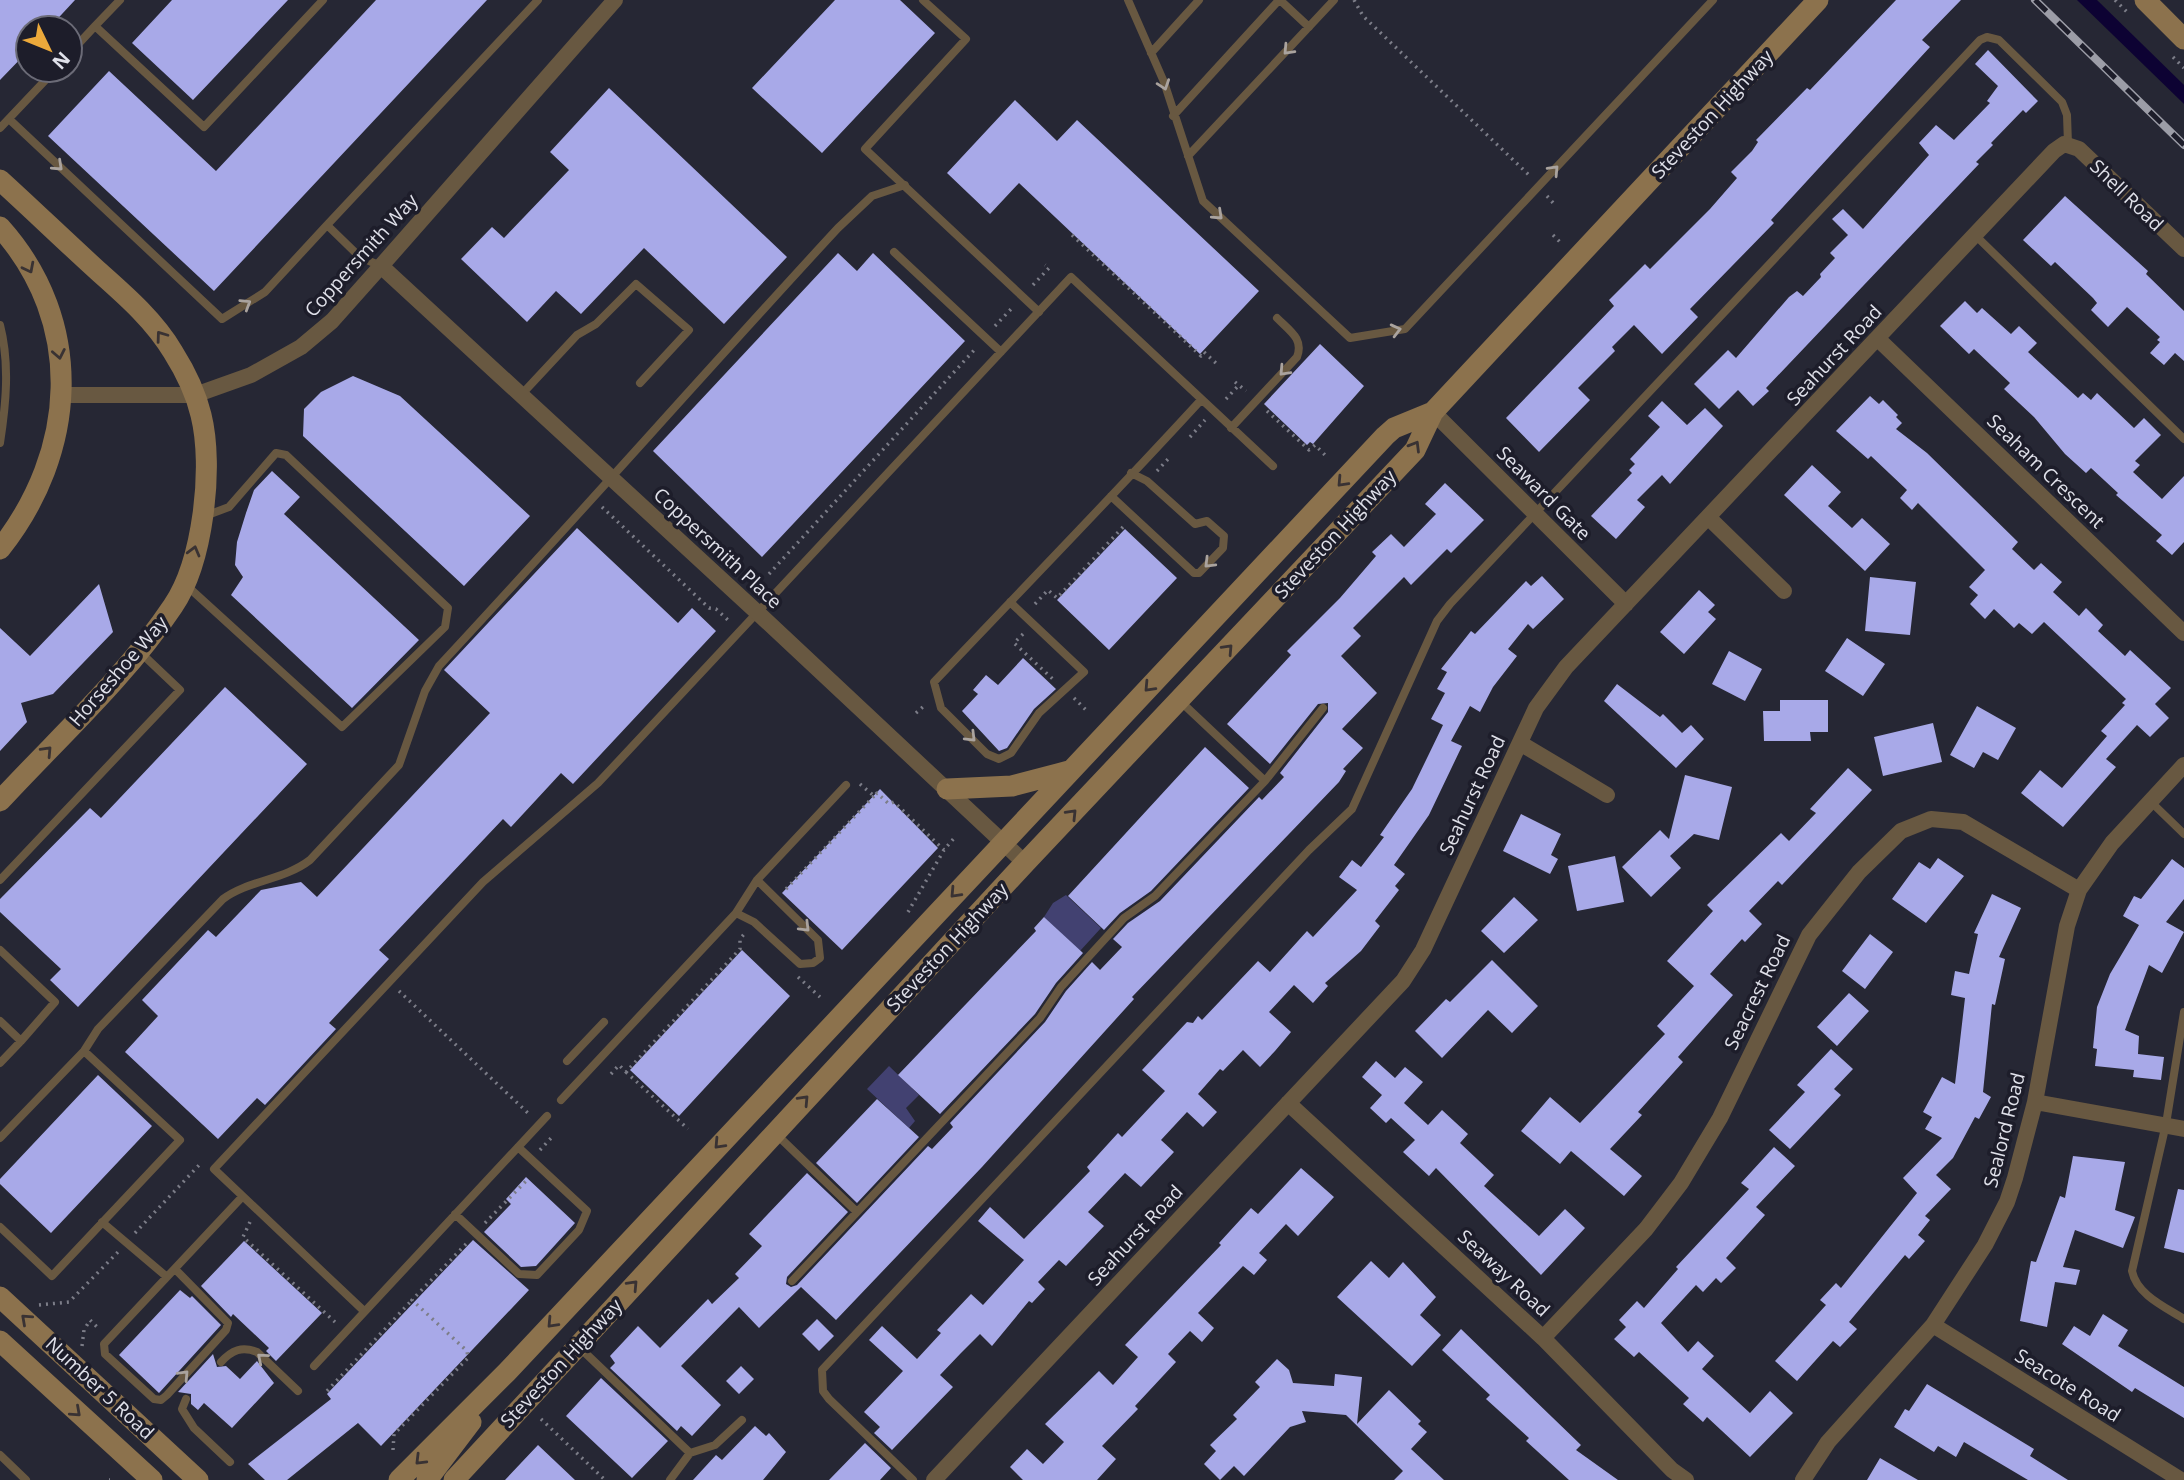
<svg xmlns="http://www.w3.org/2000/svg" width="2184" height="1480" font-family="'Open Sans',sans-serif">
<style>
.green{fill:#424171}
.water{fill:#0d0233}
.building{fill:#a8a9e8}
.lines{fill:none;stroke-linecap:round;stroke-linejoin:round}
.path{stroke:#7c7d88;stroke-width:3.5;stroke-dasharray:2 5;stroke-linecap:butt}
.lane{stroke:#685841;stroke-width:8}
.street{stroke:#685841;stroke-width:16}
.secondary{stroke:#8c724d;stroke-width:21}
.rail-casing{stroke:#9c9da7;stroke-width:8}
.rail{stroke:#1d1d2a;stroke-width:5;stroke-dasharray:16;stroke-linecap:butt}
.oneway{stroke:#aaa39e}
.oneway2{stroke:#393233}
.labels{text-anchor:middle;stroke-width:7;stroke-linejoin:round;paint-order:stroke}
.street-label{font-size:19px;fill:#e0e1ea;stroke:#1d1d2a}
</style>
<rect width="100%" height="100%" fill="#262734"/>
<path class="green" d="M1066,895L1101,928L1080,951L1044,917L1053,903Z
M889,1066L919,1095L906,1108L915,1121L909,1128L867,1089Z"/>
<path class="water" d="M2077,0H2097L2184,85V104Z"/>
<path class="building" d="M0,0H75L49,28H28V51L0,80Z
M172,0H288L193,100L132,43Z
M376,0H487L214,291L48,136L109,71L216,171Z
M835,0H900L935,33L822,153L752,88Z
M1896,0H1961L1922,40L1930,47L1771,220L1774,223L1690,309L1698,317L1662,354L1634,325L1612,347L1615,351L1578,388L1590,400L1539,452L1506,418L1614,306L1609,300L1645,264L1650,269L1710,209L1737,178L1731,172L1752,151L1758,142L1756,140L1807,88L1810,90Z
M1988,50L2038,101L2026,113L2023,110L1991,143L1993,145L1976,162L1979,164L1766,388L1769,391L1753,406L1738,390L1719,409L1694,384L1728,350L1736,358L1789,297L1797,291L1803,296L1821,277L1820,274L1835,258L1830,253L1848,235L1832,219L1843,209L1863,229L1929,155L1919,143L1936,125L1954,140L1990,103L1987,101L1998,86L1975,64Z
M609,88L787,257L724,324L644,248L581,314L556,291L527,322L461,259L492,227L504,238L569,170L550,152Z
M1015,100L1057,141L1077,120L1259,291L1200,354L1019,183L990,214L947,173Z
M2065,196L2148,271L2146,274L2184,311V361L2175,353L2164,365L2150,353L2160,342L2157,340L2160,337L2127,307L2108,327L2091,310L2097,303L2093,298L2055,262L2051,266L2023,240Z
M838,253L857,271L873,253L965,341L762,557L653,451Z
M1965,301L1977,313L1982,308L2011,334L2019,326L2037,343L2028,352L2078,398L2083,393L2091,400L2097,393L2134,428L2144,418L2161,435L2135,461L2140,465L2133,472L2162,499L2184,476V542L2172,555L2156,541L2162,535L2116,495L2118,493L2091,468L2086,473L2065,454L2034,417L2004,389L2010,383L1974,349L1969,354L1940,326Z
M1320,344L1364,386L1313,444L1310,442L1307,445L1264,404Z
M353,376L400,396L530,516L464,586L303,436L304,409L321,392Z
M1870,396L1879,404L1883,400L1898,415L1896,417L1902,423L1896,429L1927,453L2018,542L2012,549L2034,570L2041,563L2062,582L2053,592L2079,616L2086,608L2103,625L2098,631L2125,656L2130,650L2171,688L2155,704L2169,718L2150,737L2137,725L2106,759L2116,767L2063,827L2021,793L2040,770L2062,788L2107,736L2101,731L2125,705L2122,703L2126,699L2044,622L2032,634L2019,623L2014,628L1994,609L1985,619L1970,604L1978,595L1969,587L1985,570L1918,503L1912,510L1900,498L1907,490L1871,456L1868,459L1836,431Z
M1662,401L1687,425L1705,408L1723,426L1670,484L1662,475L1637,500L1645,507L1616,539L1591,516L1632,473L1629,470L1635,464L1630,459L1660,427L1648,416Z
M1812,465L1841,492L1828,506L1852,528L1862,518L1890,544L1865,571L1784,495Z
M272,471L300,497L284,514L419,640L352,708L231,595L243,577L235,565L237,542L246,513L254,490Z
M1445,483L1484,520L1451,553L1447,549L1411,585L1404,577L1353,628L1361,636L1341,656L1377,693L1342,729L1363,748L1343,769L1346,771L1339,782L1132,997L1134,999L982,1167L836,1320L801,1287L759,1328L739,1307L681,1366L721,1405L692,1436L681,1426L677,1431L610,1368L615,1363L610,1356L638,1326L660,1348L708,1299L712,1304L739,1278L735,1274L762,1246L749,1234L807,1173L848,1212L787,1277L786,1284L791,1287L797,1285L928,1146L932,1149L953,1127L950,1123L1045,1022L1066,991L1092,962L1100,970L1122,947L1113,939L1128,923L1160,901L1259,797L1262,800L1284,777L1280,773L1328,712V703L1318,704L1270,764L1227,724L1291,655L1287,651L1340,598L1376,556L1372,552L1391,534L1404,547L1436,514L1425,504Z
M577,528L678,623L692,608L716,631L573,784L561,773L511,827L503,819L379,950L389,959L329,1023L336,1029L265,1105L257,1098L218,1139L125,1052L158,1016L142,1000L208,930L216,937L261,890L301,882L317,897L490,713L444,670Z
M1125,529L1177,578L1109,650L1057,600Z
M1542,576L1564,599L1533,629L1528,624L1508,649L1517,656L1493,687L1480,712L1470,706L1451,741L1462,746L1429,815L1394,865L1405,874L1395,886L1399,890L1375,921L1380,926L1361,951L1325,983L1328,986L1313,1003L1294,985L1269,1012L1291,1032L1275,1051L1260,1067L1243,1050L1223,1071L1220,1069L1198,1094L1217,1112L1203,1127L1187,1112L1161,1140L1174,1152L1141,1187L1125,1173L1088,1212L1104,1226L1066,1266L1059,1260L1038,1282L1045,1289L1032,1303L1029,1301L992,1346L980,1334L961,1353L940,1375L953,1387L892,1450L874,1433L880,1427L864,1412L903,1371L869,1340L882,1326L917,1359L941,1333L937,1330L971,1294L983,1305L1024,1260L978,1221L990,1207L1024,1239L1090,1171L1087,1167L1118,1133L1122,1137L1165,1091L1142,1070L1187,1022L1193,1023L1198,1016L1202,1020L1258,961L1270,972L1307,931L1313,937L1357,890L1339,877L1352,860L1361,867L1384,837L1380,835L1412,789L1443,725L1431,719L1445,693L1437,689L1447,672L1441,669L1471,631L1475,634L1526,581L1531,586Z
M1870,577L1916,582L1910,635L1865,631Z
M99,584L113,632L53,694L21,703L27,722L0,751V628L30,656Z
M1699,590L1715,605L1708,612L1716,619L1684,654L1660,632Z
M1847,638L1885,664L1863,696L1825,671Z
M1729,651L1762,669L1745,701L1712,684Z
M1023,658L1056,689L1034,709L1007,748L999,751L962,711L978,694L973,690L986,675L998,685Z
M1617,684L1660,717L1663,714L1682,733L1691,725L1704,739L1676,768L1604,701Z
M225,687L307,764L78,1007L50,980L61,969L0,912V899L90,808L101,818Z
M1780,700H1828V732H1810L1811,741H1764L1763,711H1780Z
M1977,706L2016,728L1998,760L1983,752L1974,768L1950,755Z
M1933,723L1942,762L1883,776L1874,737Z
M1205,747L1249,788L1151,891L1120,913L1104,930L1068,896Z
M1848,768L1872,790L1782,885L1778,881L1749,911L1762,924L1745,942L1742,939L1710,974L1733,995L1678,1057L1683,1062L1638,1112L1642,1115L1610,1149L1642,1176L1624,1196L1571,1151L1560,1164L1521,1131L1550,1097L1580,1123L1665,1034L1657,1026L1694,986L1667,961L1713,911L1707,905L1781,833L1789,841L1816,813L1810,809Z
M1685,775L1732,787L1719,840L1694,834L1670,856L1681,868L1651,897L1622,867L1660,830L1669,839Z
M880,789L938,848L842,950L782,893Z
M1521,814L1561,834L1551,855L1558,859L1550,874L1503,851Z
M1615,856L1624,902L1577,911L1568,866Z
M1938,858L1964,876L1926,923L1892,899L1919,862L1930,869Z
M2172,859L2184,868V899L2166,922L2184,932L2162,973L2149,965L2125,1030L2139,1036L2138,1054L2164,1057L2161,1080L2133,1077L2134,1070L2095,1066L2097,1049L2093,1048L2097,1007L2110,974L2139,925L2123,916L2134,896L2141,899Z
M1992,894L2021,908L1999,957L2005,959L1995,1005L1992,1004L1983,1092L1991,1097L1979,1119L1975,1117L1953,1158L1936,1175L1951,1189L1925,1216L1930,1220L1918,1235L1925,1241L1909,1259L1905,1255L1849,1322L1857,1329L1840,1347L1833,1341L1797,1381L1775,1361L1826,1305L1820,1300L1836,1283L1841,1288L1917,1193L1903,1178L1942,1138L1925,1129L1932,1117L1923,1112L1942,1077L1955,1084L1965,998L1951,995L1955,971L1969,974L1978,934L1974,933Z
M1514,897L1538,920L1504,953L1481,931Z
M1044,917L1083,953L1056,983L1035,1014L940,1114L898,1075L1036,931L1034,928Z
M1870,934L1893,952L1865,989L1842,971Z
M742,950L790,996L679,1116L630,1070Z
M1492,960L1538,1006L1512,1033L1488,1010L1442,1058L1415,1031L1446,999L1450,1002Z
M1849,993L1869,1011L1837,1046L1817,1027Z
M1831,1049L1853,1069L1834,1089L1841,1095L1790,1149L1769,1130L1805,1092L1797,1085Z
M1376,1061L1395,1078L1405,1067L1423,1082L1404,1103L1428,1125L1442,1110L1468,1134L1460,1143L1494,1175L1484,1186L1539,1236L1565,1209L1585,1228L1541,1275L1436,1168L1429,1176L1403,1152L1415,1140L1391,1118L1386,1123L1370,1108L1382,1095L1362,1077Z
M98,1075L152,1126L51,1233L0,1184V1179Z
M877,1099L919,1137L857,1203L816,1163Z
M1774,1147L1795,1166L1756,1207L1765,1215L1726,1258L1736,1268L1721,1283L1716,1278L1703,1292L1696,1285L1661,1323L1688,1352L1698,1341L1714,1356L1702,1369L1750,1413L1770,1391L1793,1413L1750,1457L1707,1417L1703,1422L1683,1404L1689,1398L1639,1352L1634,1357L1614,1339L1626,1327L1619,1320L1637,1301L1644,1308L1678,1269L1676,1267L1749,1189L1741,1183Z
M2073,1156L2125,1162L2115,1210L2135,1217L2123,1248L2075,1230L2063,1267L2080,1270L2076,1285L2055,1282L2047,1327L2020,1321L2031,1261L2036,1262L2060,1196L2065,1198Z
M1301,1168L1334,1197L1298,1236L1286,1224L1259,1253L1267,1260L1254,1275L1243,1266L1198,1313L1214,1328L1202,1342L1190,1331L1168,1354L1176,1362L1135,1406L1138,1409L1102,1446L1116,1459L1097,1480H1023L1010,1467L1027,1449L1043,1464L1064,1442L1045,1424L1099,1371L1113,1385L1138,1357L1125,1345L1221,1245L1219,1243L1251,1208L1258,1214Z
M526,1177L575,1223L536,1266L521,1267L484,1232L511,1204L506,1199Z
M2178,1189L2184,1190V1253L2164,1248Z
M473,1240L529,1290L381,1446L358,1423L287,1480H265L248,1464L331,1399L327,1394Z
M244,1241L322,1313L276,1361L266,1351L269,1348L233,1314L231,1317L201,1286Z
M1371,1261L1389,1278L1403,1262L1436,1297L1420,1315L1441,1335L1412,1366L1337,1297Z
M180,1290L190,1298L192,1296L221,1325L159,1393L119,1355Z
M2103,1314L2128,1330L2118,1346L2184,1387V1418L2135,1388L2132,1392L2062,1344L2074,1326L2090,1336Z
M817,1319L834,1336L819,1351L802,1334Z
M1461,1329L1581,1445L1576,1450L1618,1480H1569L1526,1441L1529,1438L1486,1399L1490,1395L1442,1350Z
M213,1354L217,1367L226,1366L240,1379L257,1361L274,1383L232,1428L204,1403L198,1410L191,1404V1394L178,1392Z
M1277,1359L1289,1370L1293,1383L1334,1386L1335,1374L1362,1377L1357,1424L1389,1390L1421,1421L1418,1424L1427,1432L1411,1449L1444,1480H1394L1403,1471L1346,1415L1302,1411L1306,1422L1290,1427L1244,1476L1234,1466L1220,1480L1204,1464L1216,1451L1210,1445L1237,1419L1233,1415L1260,1387L1255,1382Z
M741,1366L754,1379L739,1394L726,1381Z
M601,1378L668,1441L632,1478L566,1416Z
M1927,1384L2034,1449L2030,1456L2068,1480H2028L1964,1442L1956,1457L1938,1446L1934,1452L1894,1427L1905,1409L1909,1411Z
M755,1426L766,1436L769,1433L786,1452L763,1480H693L716,1455L722,1460Z
M865,1443L891,1468L880,1480H829Z
M538,1445L575,1480H505Z
M1880,1458L1918,1480H1867Z"/>
<g class="lines">
<path class="path" d="M1354,0L1363,16L1531,177
M2115,0L2127,12
M2173,57L2184,68
M1547,196L1555,205
M1072,235L1201,356L1204,352L1218,365
M1553,235L1561,243
M1033,285L1049,268L1045,265
M995,326L1013,307
M1235,382L1246,391
M1226,399L1239,385
M1267,411L1309,450L1315,445L1326,456
M1190,437L1205,420
M1157,471L1169,458
M602,507L709,608L716,609L729,621L727,623
M769,574L977,347
M1035,604L1048,590L1057,598L1123,527
M1023,634L1014,643L1056,682
M1074,698L1088,712
M916,713L925,705
M860,784L874,796L877,793L889,804L894,802L944,850
M786,889L874,796
M908,912L944,850L955,837
M798,977L820,997
M399,991L529,1114
M626,1072L688,1129
M611,1074L619,1065L626,1072L740,949V939L746,932
M540,1150L552,1137
M250,1222L243,1237L335,1322
M485,1223L528,1179
M135,1233L202,1162
M39,1305L69,1302L118,1252
M82,1346L84,1330L90,1320L100,1330
M327,1391L412,1300
M541,1419L605,1480
M393,1450L394,1434L468,1358L467,1351L412,1300L467,1243
M109,1480H110"/>
<path class="lane" d="M923,0L966,39L865,149L1039,312
M1128,0L1164,82L1203,201L1350,338L1405,329L1713,0
M1280,0L1309,27
M95,26L120,0
M70,53L95,26L204,127L323,0
M1151,53L1199,0
M1173,116L1279,0
M9,119L222,319L265,292L327,225
M0,128L55,70
M1188,156L1334,0
M1975,235L2184,439
M894,252L1001,352
M381,266L360,257L327,225L538,0
M0,325C10,364 6,404 0,443
M521,395L577,335L596,324L636,284L689,330L640,383
M1231,428L1297,357C1304,339 1290,331 1277,318
M1111,496L1194,573H1199L1223,548L1224,536L1207,521L1195,524L1147,481L1131,473
M186,585L342,727L445,627L448,608L286,455L276,453L229,507L205,516
M1010,602L1084,672L1039,713L1011,753L999,759L987,754L941,708L934,682C1023,588 1114,495 1201,400
M1265,781L1323,708
M2150,801L2184,834
M0,880L180,690L141,653
M736,913L754,922L800,964L813,963L820,958L818,940L757,880
M0,950L55,1002L21,1041
M2184,1012L2166,1124L2132,1271C2137,1295 2165,1307 2184,1319
M0,1021L21,1041L0,1063
M567,1061L604,1022
M561,1100L736,913L757,880L846,785
M776,1134L857,1212
M0,1138L84,1051L98,1029L223,899C249,880 284,880 310,860L399,765L425,691L439,666C574,521 704,373 838,228L872,196L905,185
M455,1214L519,1274L537,1275L579,1230L587,1211L518,1147
M102,1222L167,1277
M0,1227L52,1276L180,1140L84,1051
M175,1269L228,1323L226,1330L167,1395L161,1400L154,1399L105,1354L104,1344L242,1197
M792,1281L1040,1018L1061,987L1124,918L1155,896L1265,781L1179,700
M364,1311L214,1169L483,882L598,783L1071,277L1273,466
M579,1347L690,1453
M221,1362C232,1350 242,1346 257,1352L298,1391
M314,1366L547,1116
M186,1399L182,1409L194,1428L230,1462
M0,1455L26,1480
M670,1480L690,1453L715,1445L742,1420
M913,1480L829,1399L823,1391L822,1370L1309,850L1352,809L1437,621L1450,604L1980,40L1987,37L1999,40L2062,102L2067,115L2068,144"/>
<path class="street" d="M381,266L759,614L1025,863
M1878,339L2184,633
M62,395H195L251,375L301,347L332,321L381,266L615,0
M1433,412L1626,604
M1709,518L1784,591
M1520,743L1607,795
M2035,1102L2184,1129
M1288,1103L1543,1338L1672,1470L1686,1480
M1933,1325L2181,1480
M1543,1338L1646,1229L1681,1183L1720,1118L1809,935L1859,872L1901,831L1931,819L1963,822L2079,890
M934,1480L1403,981L1423,950L1536,708L1566,667L2054,151L2064,144L2079,149L2184,249
M1803,1480L1828,1442L1933,1325L1985,1245L2007,1202L2015,1178L2035,1102L2067,926L2079,890L2112,843L2184,765"/>
<path class="secondary" d="M2145,0L2184,39
M0,180C33,210 65,241 98,271C125,295 154,320 173,352C185,371 196,394 201,415C214,467 203,562 173,606C125,678 58,738 0,801
M0,227C86,323 77,452 0,549
M947,789L1012,786L1069,771
M0,1297L198,1480
M0,1341L152,1480
M399,1480L507,1372L1385,436L1394,428L1433,412
M427,1480L471,1422
M454,1480L1025,863L1415,450L1433,412L1818,0"/>
<g class="rail-casing">
<path id="rail" d="M2035,0L2184,145"/>
</g>
<use href="#rail" class="rail"/>
</g>
<defs><path id="oneway-chevron" d="M-2-3.5L2.5 0L-2 3.5" fill="none" stroke-width="1.6" stroke-linecap="round" stroke-linejoin="round" transform="scale(1.75)"/></defs>
<g class="oneway">
<use href="#oneway-chevron" transform="translate(1288 50) rotate(133)"/>
<use href="#oneway-chevron" transform="translate(1164 85) rotate(71)"/>
<use href="#oneway-chevron" transform="translate(58 166) rotate(43)"/>
<use href="#oneway-chevron" transform="translate(1554 170) rotate(-47)"/>
<use href="#oneway-chevron" transform="translate(1218 215) rotate(43)"/>
<use href="#oneway-chevron" transform="translate(246 304) rotate(-32)"/>
<use href="#oneway-chevron" transform="translate(1396 330) rotate(-14)"/>
<use href="#oneway-chevron" transform="translate(1284 371) rotate(133)"/>
<use href="#oneway-chevron" transform="translate(1209 563) rotate(135)"/>
<use href="#oneway-chevron" transform="translate(971 737) rotate(45)"/>
<use href="#oneway-chevron" transform="translate(805 927) rotate(45)"/>
<use href="#oneway-chevron" transform="translate(262 1358) rotate(-140)"/>
<use href="#oneway-chevron" transform="translate(184 1375) rotate(-47)"/>
</g>
<g class="oneway2">
<use href="#oneway-chevron" transform="translate(29 268) rotate(63)"/>
<use href="#oneway-chevron" transform="translate(161 336) rotate(-126)"/>
<use href="#oneway-chevron" transform="translate(59 354) rotate(79)"/>
<use href="#oneway-chevron" transform="translate(1415 446) rotate(-59)"/>
<use href="#oneway-chevron" transform="translate(1342 482) rotate(133)"/>
<use href="#oneway-chevron" transform="translate(194 551) rotate(-75)"/>
<use href="#oneway-chevron" transform="translate(1228 649) rotate(-47)"/>
<use href="#oneway-chevron" transform="translate(1149 687) rotate(133)"/>
<use href="#oneway-chevron" transform="translate(47 751) rotate(-47)"/>
<use href="#oneway-chevron" transform="translate(1072 814) rotate(-46)"/>
<use href="#oneway-chevron" transform="translate(955 893) rotate(133)"/>
<use href="#oneway-chevron" transform="translate(804 1100) rotate(-47)"/>
<use href="#oneway-chevron" transform="translate(719 1144) rotate(133)"/>
<use href="#oneway-chevron" transform="translate(633 1285) rotate(-47)"/>
<use href="#oneway-chevron" transform="translate(26 1319) rotate(-138)"/>
<use href="#oneway-chevron" transform="translate(552 1323) rotate(133)"/>
<use href="#oneway-chevron" transform="translate(76 1412) rotate(42)"/>
<use href="#oneway-chevron" transform="translate(420 1460) rotate(135)"/>
</g>
<g class="labels">
<g class="street-label">
<text transform="translate(1712 114) rotate(-47)" y="7">Steveston Highway</text>
<text transform="translate(2127 195) rotate(44)" y="7">Shell Road</text>
<text transform="translate(361 255) rotate(-48)" y="7">Coppersmith Way</text>
<text transform="translate(1834 355) rotate(-47)" y="7">Seahurst Road</text>
<text transform="translate(2046 471) rotate(44)" y="7">Seaham Crescent</text>
<text transform="translate(1544 493) rotate(45)" y="7">Seaward Gate</text>
<text transform="translate(1335 534) rotate(-47)" y="7">Steveston Highway</text>
<text transform="translate(718 548) rotate(43)" y="7">Coppersmith Place</text>
<text transform="translate(118 671) rotate(-49)" y="7">Horseshoe Way</text>
<text transform="translate(1472 795) rotate(-65)" y="7">Seahurst Road</text>
<text transform="translate(947 947) rotate(-47)" y="7">Steveston Highway</text>
<text transform="translate(1757 992) rotate(-64)" y="7">Seacrest Road</text>
<text transform="translate(2004 1130) rotate(-76)" y="7">Sealord Road</text>
<text transform="translate(1135 1235) rotate(-47)" y="7">Seahurst Road</text>
<text transform="translate(1504 1273) rotate(43)" y="7">Seaway Road</text>
<text transform="translate(561 1363) rotate(-47)" y="7">Steveston Highway</text>
<text transform="translate(2068 1385) rotate(32)" y="7">Seacote Road</text>
<text transform="translate(100 1388) rotate(43)" y="7">Number 5 Road</text>
</g>
</g>
<g transform="translate(49 49) rotate(133)"><circle r="33" fill="#1d1d2a" stroke="#6b6b77" stroke-width="2"/>
<path d="M0-5L12 26L0 18L-12 26Z" fill="#eca93b"/>
<text y="-10" font-size="19" font-weight="bold" text-anchor="middle" fill="#e0e1ea">N</text>
</g>
</svg>
